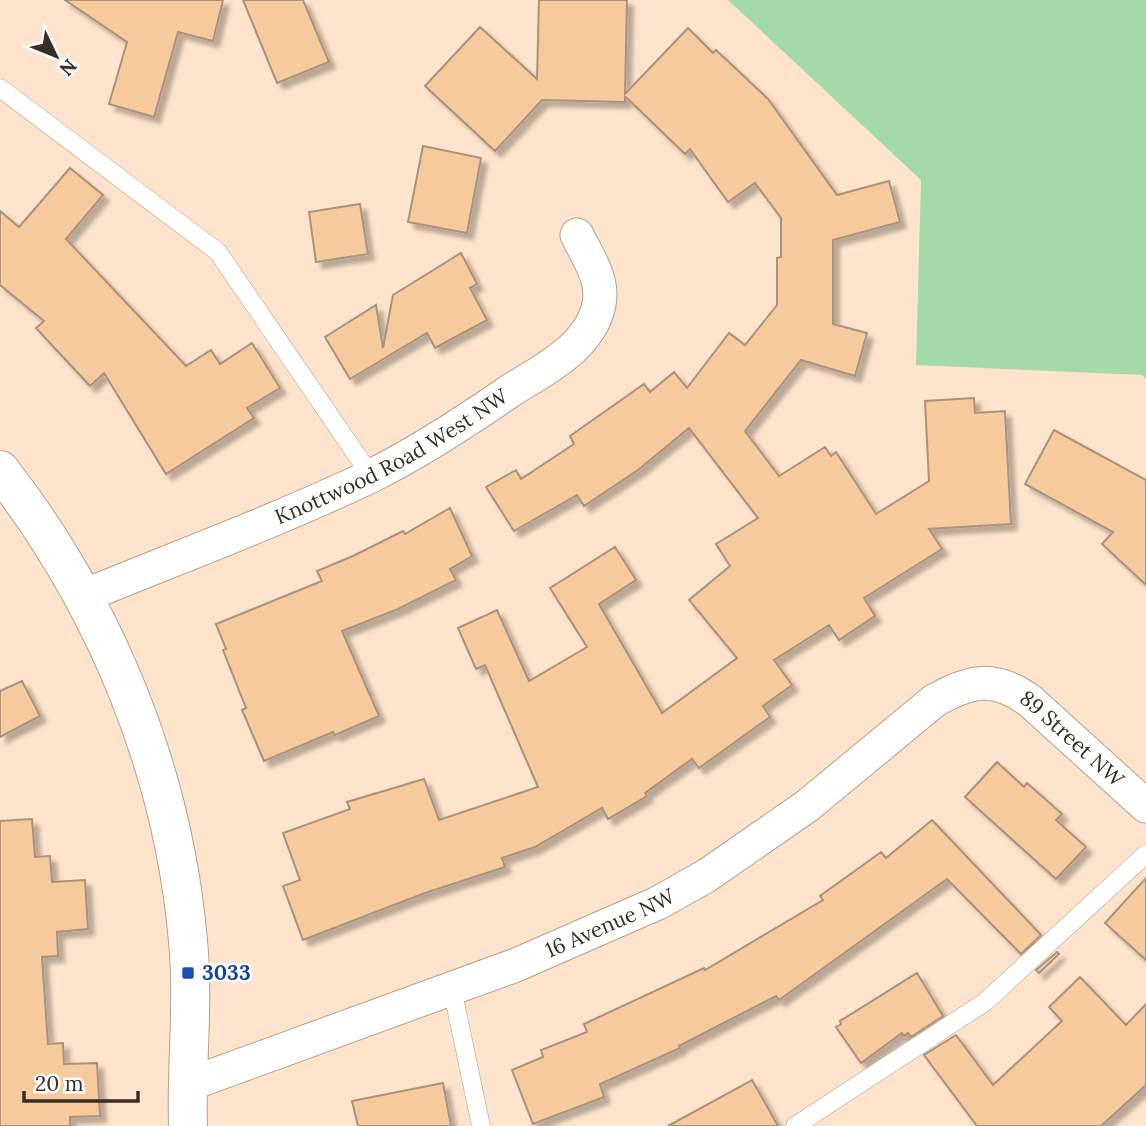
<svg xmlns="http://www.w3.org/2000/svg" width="1146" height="1126" font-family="Lora,serif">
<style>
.green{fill:#a4daa9}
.building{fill:#f7ca9d;stroke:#aa927c;stroke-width:2;filter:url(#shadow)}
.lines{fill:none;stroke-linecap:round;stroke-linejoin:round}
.lane-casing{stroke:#b8a089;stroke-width:19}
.street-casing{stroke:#b8a089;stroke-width:35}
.secondary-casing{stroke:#b8a089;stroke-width:40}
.lane{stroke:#fff;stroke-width:18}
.street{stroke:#fff;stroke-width:33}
.secondary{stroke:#fff;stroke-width:38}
.transit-dot{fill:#1a4fb4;stroke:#fff;stroke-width:2.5}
.labels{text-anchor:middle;stroke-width:5;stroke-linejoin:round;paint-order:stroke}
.street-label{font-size:21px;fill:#382e25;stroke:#fff}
.transit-label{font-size:21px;font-weight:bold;fill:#164399;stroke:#fff;text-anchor:start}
</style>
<defs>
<filter id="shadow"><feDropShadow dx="6" dy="6" stdDeviation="2" flood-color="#0004"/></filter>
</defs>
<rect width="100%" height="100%" fill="#fee4cc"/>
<path class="green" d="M728,0H1146V379L1142,375L916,365L921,180Z"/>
<path class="building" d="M65,0H223L213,41L178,32L154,117L109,104L127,42Z
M243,0H303L329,62L277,83Z
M539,0H627L625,94L688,28L713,53L716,50L768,99L837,195L889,181L900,222L833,240V324L867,333L855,376L801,360L745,431L779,476L825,447L831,456L836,452L876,514L929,481L925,401L974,398L975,413L1005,411L1011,524L929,529L942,549L864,598L875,616L839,640L829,625L774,660L792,685L763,706L770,717L699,768L692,759L645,793L647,796L608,819L602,808L535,847L502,858L505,867L425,893L303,940L283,886L300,880L283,833L350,809L347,802L424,779L439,820L538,787L485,665L476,669L458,628L497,610L529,681L587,647L550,588L615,547L636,580L599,604L662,713L737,658L689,600L730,566L716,544L758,518L689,428L638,470L584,506L577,495L514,531L486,487L516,470L521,479L574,444L570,436L644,384L650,392L674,372L687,388L729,333L745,345L777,305V258L781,257V218L755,183L728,202L690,149L685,154L625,96V102L542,100L495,151L425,86L480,27L537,79Z
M423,146L481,158L467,233L408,222Z
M70,168L103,195L66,239L186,366L211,350L220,364L252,343L280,388L247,408L254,418L166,474L104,373L90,386L36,328L44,321L0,285V211L19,227Z
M360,204L368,254L316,262L309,212Z
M461,253L477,284L470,288L487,320L435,348L427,333L350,379L325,337L376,305L383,348L393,295Z
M1054,430L1146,480V585L1102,544L1113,532L1025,484Z
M450,508L472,556L450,569L456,580L398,609L342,631L379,716L335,735L333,732L264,761L242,710L246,708L223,650L226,649L216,624L322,581L317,571L353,556L403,531L405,534Z
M22,681L40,716L0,737V691Z
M997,762L1024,787L1027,783L1062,814L1056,820L1086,847L1056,879L965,797Z
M32,819L35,857L50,856L52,882L85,880L88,929L57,932L58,956L42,957L48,1044L63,1043L64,1064L97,1063L100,1116L70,1117V1126H0V821Z
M932,820L1041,935L1021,954L947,879L779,1000L776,996L679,1046L680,1048L600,1084L604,1097L533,1124L512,1070L543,1057L541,1050L587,1032L584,1024L704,968L705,970L823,900L820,896L881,852L886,858Z
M1146,878V960L1105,923Z
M1057,952L1059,954L1039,973L1036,970Z
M917,973L943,1016L911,1037L908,1033L904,1036L902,1033L861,1063L836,1027L841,1024L840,1021Z
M1080,977L1126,1025L1146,1004V1085L1101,1126H977L924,1055L956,1035L993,1085L1062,1021L1049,1007Z
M752,1080L778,1126H668Z
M443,1083L451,1126H358L352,1101Z"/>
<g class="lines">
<g class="lane-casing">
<path id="lane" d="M0,88L218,252L371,476
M452,988L481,1126
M795,1126L985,1002L1146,854"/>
</g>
<g class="street-casing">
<g id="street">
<path id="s1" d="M84,596C179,557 276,521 369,477C418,453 465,422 510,391C543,370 591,347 599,304C604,279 588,258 577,235"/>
<path id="s2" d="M187,1085L516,965L658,903L706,876L807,806L934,701C970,680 995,675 1030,701L1146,806"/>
</g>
</g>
<g class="secondary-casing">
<path id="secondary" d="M0,470C105,605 173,769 188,941C194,1002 186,1064 188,1126"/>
</g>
<use href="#lane" class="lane"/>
<use href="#street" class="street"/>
<use href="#secondary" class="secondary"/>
</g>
<rect class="transit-dot" x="181" y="966" width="14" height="14" rx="3.5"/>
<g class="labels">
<g class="street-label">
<text dy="7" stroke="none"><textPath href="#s1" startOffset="338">Knottwood Road West NW</textPath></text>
<text dy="7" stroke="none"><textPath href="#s2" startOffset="1008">89 Street NW</textPath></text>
<text dy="7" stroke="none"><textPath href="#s2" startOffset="453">16 Avenue NW</textPath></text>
</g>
<g class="transit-label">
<text x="202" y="980">3033</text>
</g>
</g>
<g transform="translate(56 56) rotate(133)" stroke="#ffffff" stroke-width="5" paint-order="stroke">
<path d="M0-5L12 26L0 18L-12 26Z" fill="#382e25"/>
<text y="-10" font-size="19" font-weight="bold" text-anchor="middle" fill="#382e25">N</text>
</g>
<path d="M24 1091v10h114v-10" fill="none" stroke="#382e25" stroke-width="3.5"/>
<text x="35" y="1091" font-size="21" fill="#382e25" stroke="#ffffff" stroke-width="5" paint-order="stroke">20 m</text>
</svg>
